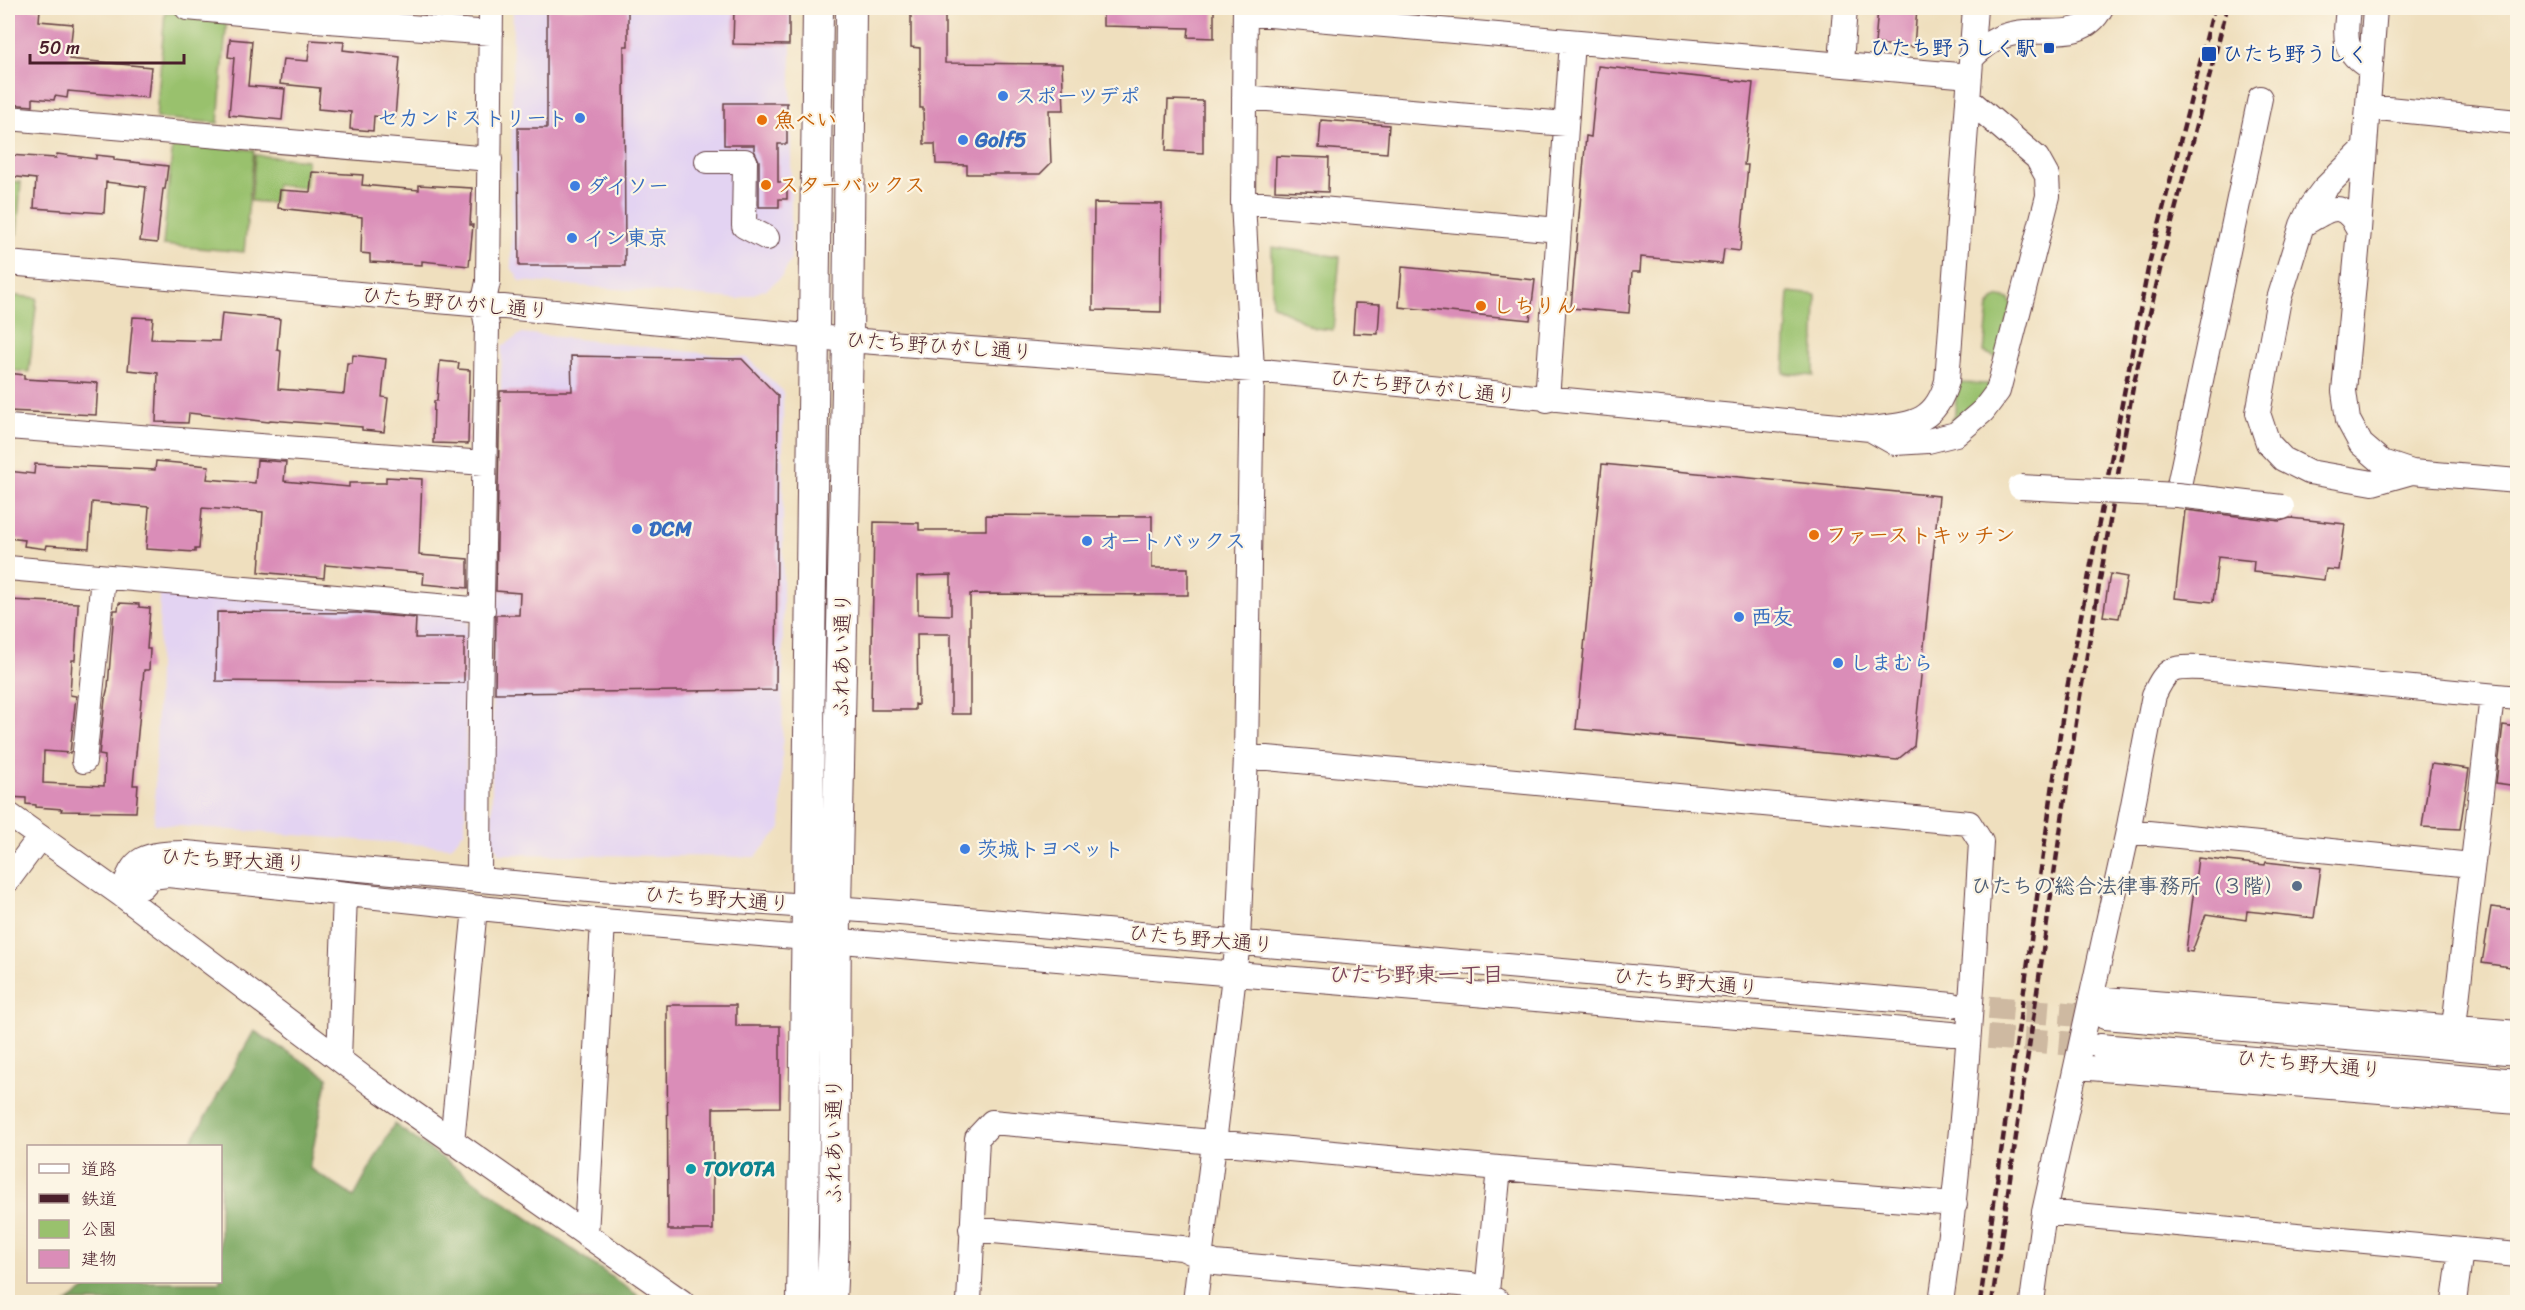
<svg xmlns="http://www.w3.org/2000/svg" width="2525" height="1310" font-family="Sriracha,'Klee One',sans-serif">
<style>
.built{fill:#e3d3f2}
.green{fill:#99c16d;stroke:#72704c;stroke-width:1.5}
.forest{fill:#7aa760;stroke:#626346;stroke-width:1.5}
.building{fill:#da8db8;fill-rule:evenodd}
.lines{fill:none;stroke-linecap:round;stroke-linejoin:round}
.minor-tunnel{stroke:#ceb9a1;stroke-width:24;stroke-dasharray:24 12;stroke-linecap:butt}
.minor-casing{stroke:#633c41;stroke-width:26}
.major-casing{stroke:#633c41;stroke-width:32}
.minor{stroke:#fff;stroke-width:24}
.major{stroke:#fff;stroke-width:30}
.rail{stroke:#4a1f2b;stroke-width:4.5;stroke-dasharray:9 4.5;stroke-linecap:butt}
.minor-bridge-casing{stroke:#633c41;stroke-width:26;stroke-linecap:butt}
.minor-bridge{stroke:#fff;stroke-width:24}
.transit-dot{fill:#1a4fb4;stroke:#fcf5e5;stroke-width:2}
.shop-dot{fill:#3f7fe0;stroke:#fcf5e5;stroke-width:2}
.food-dot{fill:#e8710a;stroke:#fcf5e5;stroke-width:2}
.service-dot{fill:#5c6f8a;stroke:#fcf5e5;stroke-width:2}
.culture-dot{fill:#0f9aa8;stroke:#fcf5e5;stroke-width:2}
.labels{text-anchor:middle;stroke-width:4.5;stroke-linejoin:round;paint-order:stroke}
.transit-label{font-size:21px;font-weight:bold;fill:#164399;stroke:#fcf5e5;text-anchor:end}
.shop-label{font-size:21px;font-weight:bold;fill:#366cbe;stroke:#fcf5e5;text-anchor:start}
.food-label{font-size:21px;font-weight:bold;fill:#c56008;stroke:#fcf5e5;text-anchor:start}
.street-label{font-size:21px;fill:#4a1f2b;stroke:#fcf5e5}
.service-label{font-size:21px;font-weight:bold;fill:#4e5e75;stroke:#fcf5e5;text-anchor:end}
.culture-label{font-size:21px;font-weight:bold;fill:#0d838f;stroke:#fcf5e5;text-anchor:start}
.neighbourhood-label{font-size:22px;font-weight:bold;fill:#7c465c;stroke:#fcf5e5}
</style>
<rect width="100%" height="100%" fill="#fcf5e5"/>
<filter id="ink" filterUnits="userSpaceOnUse"><feTurbulence type="fractalNoise" baseFrequency=".0167" numOctaves="2"/><feDisplacementMap in="SourceGraphic" scale="12" xChannelSelector="R" yChannelSelector="G"/><feConvolveMatrix kernelMatrix="1 2 1 2 8 2 1 2 1" color-interpolation-filters="sRGB"/></filter>
<filter id="wash" filterUnits="userSpaceOnUse"><feTurbulence type="fractalNoise" baseFrequency=".008" numOctaves="4" result="noise"/><feDisplacementMap in="SourceGraphic" scale="24" xChannelSelector="R" yChannelSelector="G"/><feGaussianBlur stdDeviation="1.35" result="paint"/><feColorMatrix in="noise" values="0 0 0 0 0 0 0 0 0 0 0 0 0 0 0 0 0 1.4 0 .05"/><feComposite in="paint" operator="in"/></filter>
<g filter="url(#wash)">
<rect width="100%" height="100%" fill="#efdfbe"/>
<path class="built" d="M513,8H791V260L782,276L767,289L739,299L520,281L511,267Z
M522,333L747,358L783,391V700L781,828L755,857L500,854L492,840V682L502,347Z
M160,593L468,617L465,830L451,847L154,824Z"/>
<path class="green" d="M165,12L227,18L218,123L156,118Z
M173,142L254,150L244,252L163,245Z
M255,155L307,160L305,188L276,185L274,203L251,201Z
M8,181L21,182L17,234L8,233Z
M1272,247L1340,257L1333,330L1314,328L1272,304Z
M1789,292L1816,295L1814,376L1784,373Z
M8,295L37,298L29,372L8,370Z
M2000,297L2009,299L2012,306L1997,358L1984,352L1989,306L1993,300Z
M1957,383L1989,384L1987,393L1955,421L1951,420L1955,413Z"/>
<path class="forest" d="M254,1031L328,1077L309,1168L354,1197L394,1124L647,1302H67L97,1282H220V1146H189Z"/>
<g id="blocks">
<path class="building" d="M15,8L40,9L39,21L73,24L69,59L151,67L148,98L68,91L67,98L55,96L54,100L33,98V106L8,104V9Z
M547,8H628V46H624L625,266H519L518,128H547Z
M911,8H945V63L1062,64L1064,110H1049L1051,163L1040,174H967V165L936,164L935,144H924L923,108H920V48L911,47Z
M1103,8H1214V38L1188,37L1189,28L1103,26Z
M1878,8H1917L1914,47L1875,44Z
M734,9L789,10V45L733,44Z
M230,39L252,41L248,86L285,89L282,120L229,115L234,58L228,57Z
M310,40L344,42L343,50L400,57L395,118L374,116L373,131L350,129L351,112L318,109L320,88L280,84L283,59L308,61Z
M1598,66L1753,83L1744,165H1748L1740,251L1724,249L1722,264L1641,257L1640,272H1632L1629,313L1571,308L1586,136L1591,137Z
M1168,100L1203,101V153L1166,151Z
M724,103H787V144H778V182H787V199H779V207H759V161L754,150V145H724Z
M1321,120L1389,125L1387,153L1319,148Z
M57,154L96,159V155L114,157V160L168,166L165,189H163L157,243L140,241L146,187L106,182L104,213L34,208L36,179L8,176V155L56,158Z
M1276,156L1329,158L1328,192L1275,190Z
M312,172L363,175L362,185L419,190V185L472,188L470,225H473L469,266L422,261V265L370,262V254L361,253L362,217L278,208L280,190L310,192Z
M1094,203L1162,204L1161,312L1093,310Z
M1402,267L1535,280L1530,320L1399,307Z
M1355,303L1380,304L1378,334L1353,333Z
M222,313L280,319L277,350L281,351L278,389L344,394L347,363H352L353,355L386,359L382,397L388,398L384,432L362,430V427L270,420L269,422L189,413L188,423L156,422L158,373L128,370L133,317L153,318L151,339L219,341Z
M571,356L742,359L778,396L776,690L495,693L496,615H519L520,593L496,591L500,391H572Z
M440,361L459,363L458,369L470,370L468,444L433,443L434,401H437Z
M8,373L24,375V379L98,383L96,415L8,411Z
M257,460L286,462L284,481L349,487V483H386V477L422,479L419,555L468,559V588L423,584L424,573L325,565L324,578L259,572L263,512L202,508L199,549H195V552L146,549L149,507L92,502L89,548L47,545L46,549L24,546L25,540L8,538V471L34,474L35,464L155,470L156,461L209,466L207,479L255,483Z
M1602,464L1939,496L1914,746L1897,760L1576,729Z
M2185,510L2280,521L2290,518L2345,524L2339,570L2326,569L2324,580L2264,573L2253,572L2254,561L2218,557L2213,602L2175,598Z
M986,515L1152,516V568H1188V595L970,594V714H951V634H917L918,705L915,704V710H871L874,522L919,523V530H986ZM951,575V615L918,614V576Z
M2110,574L2127,577L2119,618L2103,616Z
M8,600L78,603V607L75,660H72L70,695L76,696L70,753L44,751L43,783L104,786L105,756L99,755L105,699L108,687L114,610H118L119,603L139,604V607L150,608L147,649H150L149,670H144L133,785H138L136,812L61,811L62,809L36,807V805L26,804V798L8,797Z
M217,612L358,613L416,618L415,638H464V683L216,681Z
M2503,725L2517,727V786L2496,783Z
M2431,764L2469,769L2460,829L2422,827Z
M2198,858L2265,865L2266,862L2321,868L2314,918L2247,911L2246,920L2206,914L2192,952L2186,951Z
M2491,907L2517,910V968L2482,963Z
M667,1005H736V1026H780V1107L713,1108V1230H668Z"/>
</g>
</g>
<g filter="url(#ink)">
<use href="#blocks" fill-opacity="0" stroke="#633c41" stroke-width="1.5"/>
<g class="lines">
<path class="minor-tunnel" d="M1953,1005L2105,1017
M1952,1034L2100,1046"/>
<g class="minor-casing">
<path id="minor" d="M187,8L302,19L491,33
M2348,8C2345,38 2342,51 2370,68
M2375,8L2359,230L2344,391L2348,420L2361,444L2382,462L2412,472L2518,481
M1245,13L1970,76
M1972,58C1984,45 1998,36 2016,33C2046,28 2084,42 2101,8
M1841,63L1845,8
M1244,97L1566,124
M2368,107L2518,122
M8,118L490,159
M2364,149L2323,190L2311,206L2302,225L2279,299L2258,413L2268,443L2283,459L2309,472L2373,483L2412,472
M707,161H745L744,226L767,238
M1243,202L1559,230
M2304,224C2329,209 2342,197 2359,230
M8,263L483,305L848,340L1252,370L1870,429C1910,424 1935,425 1947,381L1975,8
M1547,400L1572,42
M8,427L484,463
M1870,429L1895,443L1928,441L1956,434L1983,411L1998,391L2048,196L2047,176L2037,158L1968,99
M2177,495L2260,98
M8,568L483,610
M1246,756L1969,823L1981,842C1972,996 1963,1150 1941,1302
M84,761L103,578
M8,814L123,896L373,1085L682,1302
M2128,831L2472,865
M479,878L480,708L487,326L483,305L488,282L491,8
M8,880L40,837
M123,896C130,854 148,854 186,853L600,891L888,912L1953,1005
M123,896L142,887L151,877L168,875L603,921L1952,1034
M2093,998L2518,1033
M2105,1017L2518,1053
M2454,1027L2492,696
M2100,1046L2518,1081
M339,1059L345,894
M2077,1067L2518,1102
M452,1142L475,908
M2044,1212L2518,1255
M971,1229L1182,1248L1215,1263L1471,1285L1499,1302
M586,1235L603,921
M969,1302L977,1138L992,1122L1499,1168L1955,1204
M1195,1302L1238,942L1246,756L1252,370L1243,202L1245,8
M1486,1302L1499,1168
M2032,1302L2044,1212L2128,831L2154,695C2167,667 2172,667 2202,668L2518,698
M2454,1302L2461,1250"/>
</g>
<g class="major-casing">
<path id="major" d="M802,1302L818,8
M831,1302L834,1238L836,909L848,340L851,8"/>
</g>
<use href="#minor" class="minor"/>
<use href="#major" class="major"/>
<path class="rail" d="M1980,1302L2065,699L2149,264L2214,8
M1992,1302L2079,702L2133,387L2161,265L2227,8"/>
<g class="minor-bridge-casing">
<path id="minor-bridge" d="M2020,487L2177,495L2282,507"/>
</g>
<use href="#minor-bridge" class="minor-bridge"/>
</g>
</g>
<g class="transit-dot">
<rect x="2043" y="42" width="12" height="12" rx="3"/>
<rect x="2201" y="46" width="16" height="16" rx="3"/>
</g>
<g class="shop-dot">
<circle cx="1003" cy="96" r="6"/>
<circle cx="580" cy="118" r="6"/>
<circle cx="963" cy="140" r="6"/>
<circle cx="575" cy="186" r="6"/>
<circle cx="572" cy="238" r="6"/>
<circle cx="637" cy="529" r="6"/>
<circle cx="1087" cy="541" r="6"/>
<circle cx="1739" cy="617" r="6"/>
<circle cx="1838" cy="663" r="6"/>
<circle cx="965" cy="849" r="6"/>
</g>
<g class="food-dot">
<circle cx="762" cy="120" r="6"/>
<circle cx="766" cy="185" r="6"/>
<circle cx="1481" cy="306" r="6"/>
<circle cx="1814" cy="535" r="6"/>
</g>
<circle class="service-dot" cx="2297" cy="886" r="6"/>
<circle class="culture-dot" cx="691" cy="1169" r="6"/>
<g class="labels">
<g class="transit-label">
<text x="2037" y="55">ひたち野うしく駅</text>
<text x="2222" y="61" text-anchor="start">ひたち野うしく</text>
</g>
<g class="shop-label">
<text x="1015" y="103">スポーツデポ</text>
<text x="568" y="125" text-anchor="end">セカンドストリート</text>
<text x="975" y="147">Golf5</text>
<text x="587" y="193">ダイソー</text>
<text x="584" y="245">イン東京</text>
<text x="649" y="536">DCM</text>
<text x="1099" y="548">オートバックス</text>
<text x="1751" y="624">西友</text>
<text x="1850" y="670">しまむら</text>
<text x="977" y="856">茨城トヨペット</text>
</g>
<g class="food-label">
<text x="774" y="127">魚べい</text>
<text x="778" y="192">スターバックス</text>
<text x="1493" y="313">しちりん</text>
<text x="1826" y="542">ファーストキッチン</text>
</g>
<g class="street-label">
<text transform="translate(455 303) rotate(5)" y="7">ひたち野ひがし通り</text>
<text transform="translate(939 346) rotate(4)" y="7">ひたち野ひがし通り</text>
<text transform="translate(1423 387) rotate(6)" y="7">ひたち野ひがし通り</text>
<text transform="translate(842 655) rotate(-89)" y="7">ふれあい通り</text>
<text transform="translate(233 860) rotate(3)" y="7">ひたち野大通り</text>
<text transform="translate(717 899) rotate(4)" y="7">ひたち野大通り</text>
<text transform="translate(1201 939) rotate(5)" y="7">ひたち野大通り</text>
<text transform="translate(1686 982) rotate(5)" y="7">ひたち野大通り</text>
<text transform="translate(2309 1064) rotate(5)" y="7">ひたち野大通り</text>
<text transform="translate(834 1141) rotate(-90)" y="7">ふれあい通り</text>
</g>
<g class="service-label">
<text x="2285" y="893">ひたちの総合法律事務所（３階）</text>
</g>
<g class="culture-label">
<text x="703" y="1176">TOYOTA</text>
</g>
<g class="neighbourhood-label">
<text x="1416" y="982">ひたち野東一丁目</text>
</g>
</g>
<rect width="2525" height="1310" fill="none" stroke="#fcf5e5" stroke-width="30"/>
<rect x="27" y="1145" width="195" height="138" fill="#fcf5e5" stroke="#b59f9b" stroke-width="1.5"/>
<rect x="39" y="1164" width="30" height="9" fill="#ffffff" stroke="#b59f9b" stroke-width="1.5"/>
<text x="81" y="1175" font-size="18" fill="#4a1f2b">道路</text>
<rect x="39" y="1194" width="30" height="9" fill="#4a1f2b" stroke="#b59f9b" stroke-width="1.5"/>
<text x="81" y="1205" font-size="18" fill="#4a1f2b">鉄道</text>
<rect x="39" y="1220" width="30" height="18" fill="#99c16d" stroke="#b59f9b" stroke-width="1.5"/>
<text x="81" y="1235" font-size="18" fill="#4a1f2b">公園</text>
<rect x="39" y="1250" width="30" height="18" fill="#da8db8" stroke="#b59f9b" stroke-width="1.5"/>
<text x="81" y="1265" font-size="18" fill="#4a1f2b">建物</text>
<path d="M30 54v9h154v-9" fill="none" stroke="#4a1f2b" stroke-width="3"/>
<text x="39" y="54" font-size="18" fill="#4a1f2b" stroke="#fcf5e5" stroke-width="4.5" paint-order="stroke">50 m</text>
</svg>
